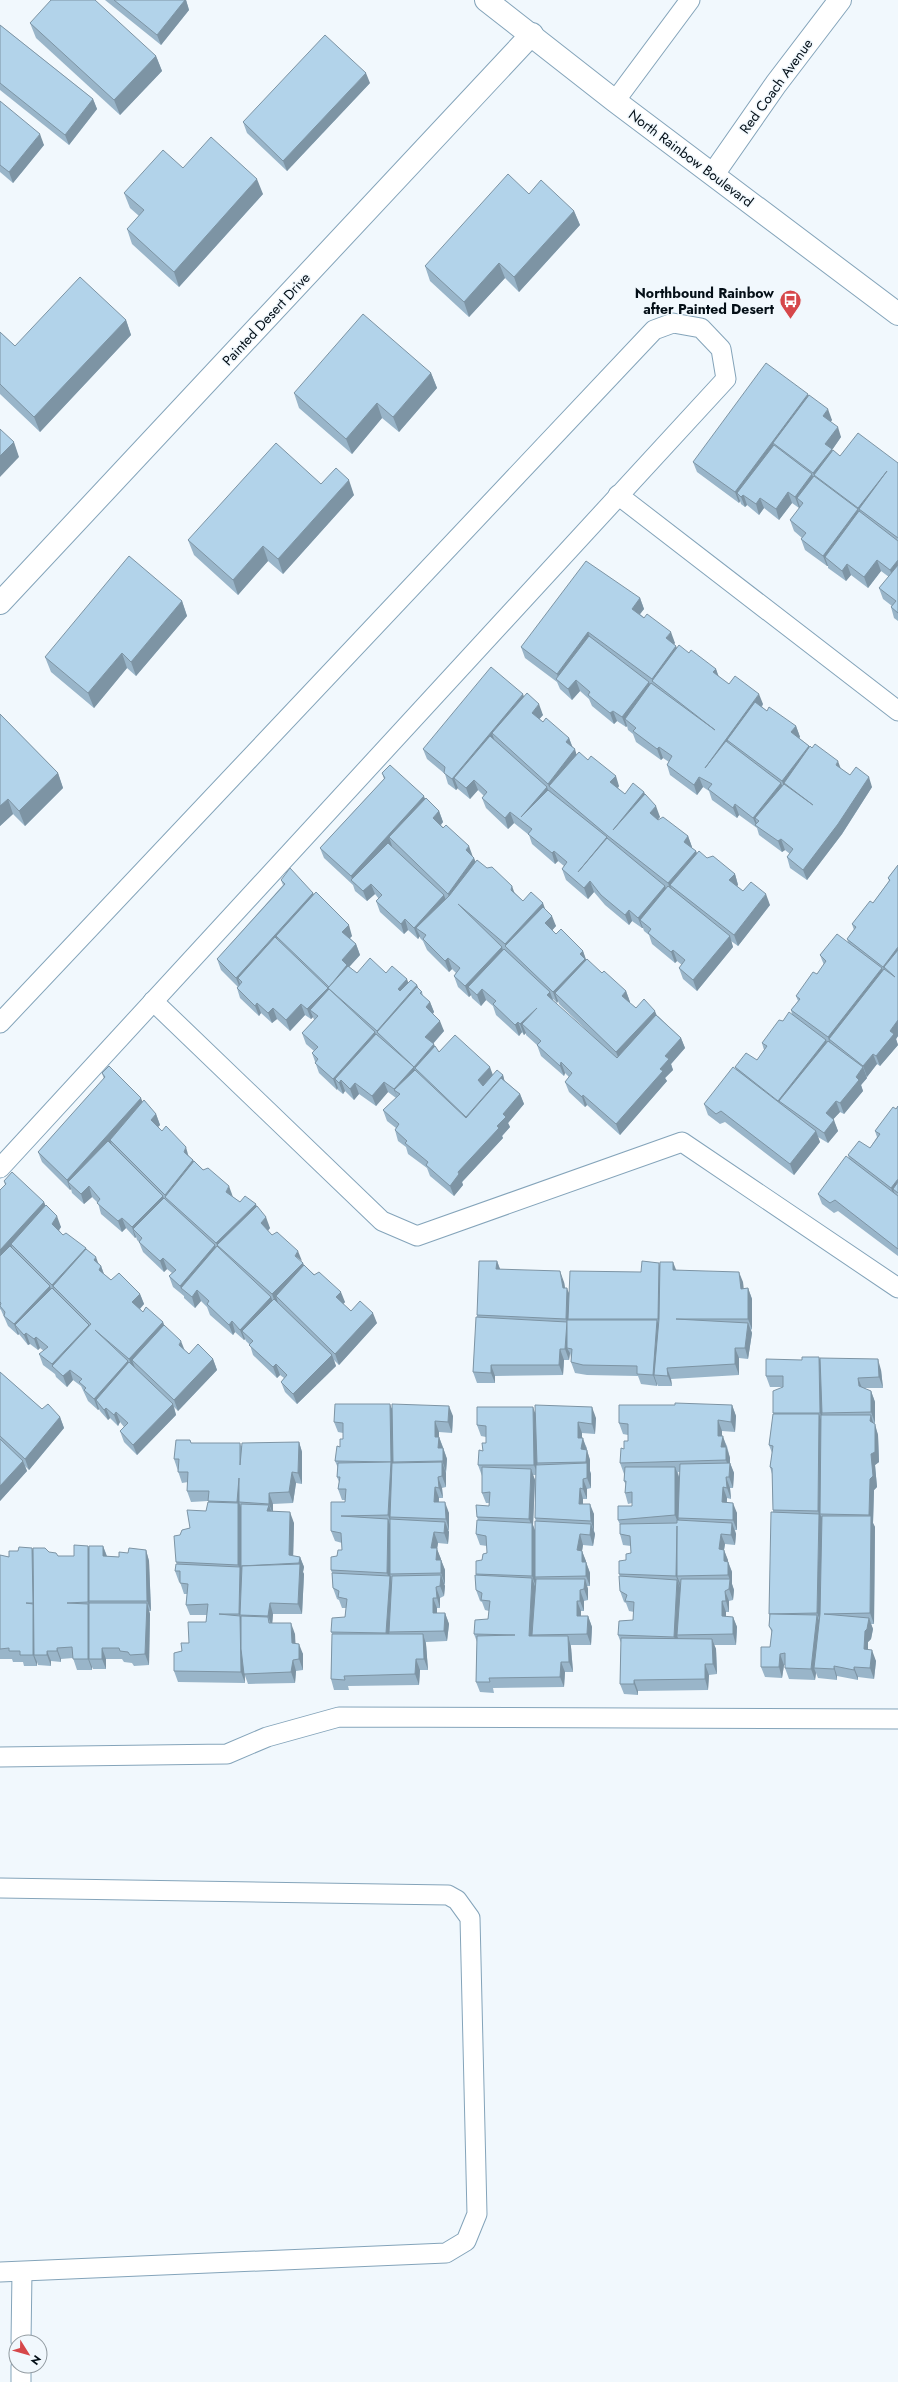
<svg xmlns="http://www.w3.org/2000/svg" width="898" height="2382" font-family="Jost,sans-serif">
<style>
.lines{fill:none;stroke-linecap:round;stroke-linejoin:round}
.service-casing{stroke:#84a4ba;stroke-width:21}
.minor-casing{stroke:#84a4ba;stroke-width:24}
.secondary-casing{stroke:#84a4ba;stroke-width:24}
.service{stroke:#fff;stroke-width:19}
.minor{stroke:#fff;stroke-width:22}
.secondary{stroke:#fff;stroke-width:22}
.wall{fill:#99b5c9;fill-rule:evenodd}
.shaded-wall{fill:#7d94a4}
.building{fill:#b2d3ea;stroke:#7d94a4}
.labels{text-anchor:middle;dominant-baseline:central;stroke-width:3;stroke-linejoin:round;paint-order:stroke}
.street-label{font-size:14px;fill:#040f17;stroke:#f1f8fd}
.poi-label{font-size:14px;font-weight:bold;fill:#040f17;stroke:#f1f8fd;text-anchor:end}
</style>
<rect width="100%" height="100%" fill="#f1f8fd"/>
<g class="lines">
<defs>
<g id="service">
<polyline points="615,101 690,0"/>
<polyline points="618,495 898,711"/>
<polyline points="153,1001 382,1221 417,1236 682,1142 898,1288"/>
<polyline points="0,1023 654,330 673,323 701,328 721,349 726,379 0,1168"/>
<polyline points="0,1757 227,1754 267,1737 339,1717 898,1719"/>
<polyline points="0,1888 448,1895 457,1900 470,1918 477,2214 466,2241 446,2253 0,2272"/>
<polyline points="21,2342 22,2272"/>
<polyline points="21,2382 21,2366"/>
</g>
<g id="minor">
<polyline points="714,173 776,84 840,0"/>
<polyline points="0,603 532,34"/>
</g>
<polyline id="secondary" points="486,0 615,101 898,314"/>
</defs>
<use href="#service" class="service-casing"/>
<use href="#minor" class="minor-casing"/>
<use href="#secondary" class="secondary-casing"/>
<use href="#service" class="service"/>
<use href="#minor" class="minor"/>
<use href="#secondary" class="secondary"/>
</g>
<g class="wall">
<polygon points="105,0 186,0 189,10 161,45"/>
<polygon points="30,23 156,56 162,71 120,115 36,38"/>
<polygon points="0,25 93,99 97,109 69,145 0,90"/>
<polygon points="370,83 287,171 247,133 243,122"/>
<polygon points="0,101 44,145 13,183 0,172"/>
<polygon points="183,168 263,194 179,287 132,244 127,229 139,216 130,208 124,193"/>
<polygon points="529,194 574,211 580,225 519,292 505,278 469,317 430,281 425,266"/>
<polygon points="126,320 131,335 40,432 0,394 0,332 15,346"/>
<polygon points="431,373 437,388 399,432 382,418 352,454 299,408 294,393"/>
<polygon points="809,396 832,420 830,422 841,437 832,450 832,451 840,456 898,463 898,621 894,618 891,607 892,606 883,599 879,588 889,577 881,571 868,588 851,575 846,581 828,568 828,566 827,566 805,550 801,539 802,538 794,531 790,520 800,507 799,508 792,503 779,520 764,508 759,515 747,505 745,507 741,504 740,501 739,503 697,472 693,462"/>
<polygon points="321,484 354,495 283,574 268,561 238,595 194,555 188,540"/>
<polygon points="640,598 644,609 640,614 675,643 674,644 677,648 689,653 716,669 718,676 729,684 763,704 762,707 767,711 796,726 800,737 799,738 809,746 810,747 850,775 872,787 842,834 807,880 790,868 787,857 790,854 785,850 782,852 759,835 757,828 739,815 737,818 712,800 709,791 703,787 697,795 670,775 667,765 669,762 663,758 661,760 636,742 633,734 628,730 627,726 626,727 617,721 614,724 592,706 589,699 580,691 572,700 560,689 557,682 525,658 521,647"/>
<polygon points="182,601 187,616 136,676 127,668 94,708 51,672 45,657"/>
<polygon points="524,696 543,715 539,719 569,738 573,748 576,754 619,786 618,788 625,794 644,792 645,794 660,817 657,820 688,836 692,847 692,848 696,851 697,853 707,858 735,874 738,885 737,886 743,891 770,905 738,946 731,941 733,947 697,991 683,979 679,968 682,965 677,961 675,963 652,944 649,935 644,931 643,928 642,928 632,921 629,925 605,905 594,892 588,899 566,880 562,869 564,866 558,861 555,864 532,844 529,835 514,823 508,829 486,808 482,798 484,796 478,790 470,799 458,789 458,788 456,790 448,784 445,774 427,759 423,749"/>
<polygon points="0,714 58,773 63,788 25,826 13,814 0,826"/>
<path d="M382 773 425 799 439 811 443 822 441 825 473 857 476 862 515 893 523 901 544 908 556 926 552 930 556 934 583 951 586 961 626 991 630 1002V1003L636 1008 658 1016 681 1038 685 1048 671 1064 673 1070 665 1078 667 1081 620 1135 587 1105 585 1107 569 1092 565 1082 569 1077 565 1073 564 1076 541 1056 537 1045 526 1035V1033L524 1035 522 1032 519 1036 496 1015 493 1006 486 1000 481 1006 472 998 471 995 469 997 458 987 454 976 456 973 452 969 449 972 427 950 423 941 420 938V936L418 939 408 930 404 934 380 912 376 901 379 899 375 894 367 901 355 891 353 885 324 858 320 848 384 779ZM553 999 557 1003 558 1001 559 1004 598 1041 553 1001Z"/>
<polygon points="898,865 898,1036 896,1039 898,1045 880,1066 877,1064 867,1077 866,1076 867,1078 861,1085 863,1091 844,1114 840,1112 833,1119 838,1131 828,1143 818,1137 820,1142 794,1175 725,1122 720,1124 708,1115 704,1104 736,1069 735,1067 757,1060 764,1050 762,1043 783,1021 792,1014 791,1010 798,1001 796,996 817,974 824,965 820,955 848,942 847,939 854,930 852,924 873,903 889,881 888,878"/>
<polygon points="281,880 313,893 352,936 350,938 356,944 360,955 349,967 357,973 386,973 408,983 417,985 418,988 422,992 423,996 430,1002 434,1012 433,1014 444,1031 433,1044 439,1052 493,1075 503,1075 504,1080 520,1094 524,1104 508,1123 510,1127 502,1136 503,1138 462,1182 463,1185 454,1196 430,1176 427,1168 408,1154 406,1147 398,1141 395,1130 396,1128 387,1121 383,1110 396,1098 388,1092 376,1106 359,1094 354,1100 345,1091 343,1094 338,1090 338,1088 337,1090 319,1073 312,1053 314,1051 306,1044 302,1033 314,1020 313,1017 311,1019 305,1015 290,1031 277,1019 272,1023 261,1013 259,1016 240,998 237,988 238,987 221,970 217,959 283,885"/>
<polygon points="102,1073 143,1102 156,1114 160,1125 158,1127 193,1160 194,1161 233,1197 240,1202 256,1207 270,1228 268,1231 272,1235 303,1263 304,1265 345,1302 343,1304 351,1311 377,1323 339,1365 334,1360 336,1366 297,1404 285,1392 281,1382 284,1378 280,1375 277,1378 253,1355 250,1345 246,1341 245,1339 244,1340 235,1332 233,1335 210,1315 207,1307 201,1301 195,1308 184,1298 184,1296 173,1287 169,1276 172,1273 167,1269 164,1272 143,1252 139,1242 137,1240 136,1237 135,1238 126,1228 122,1232 101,1214 98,1203 92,1197 84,1204 72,1193 71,1189 70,1190 42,1162 38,1152 104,1079"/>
<polygon points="898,1106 898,1256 838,1211 834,1213 822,1204 818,1194 849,1159 848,1155 870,1148 877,1137 875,1131 896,1109"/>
<polygon points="4,1181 44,1202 45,1205 61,1227 59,1230 63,1235 86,1249 101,1266 104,1274 111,1280 140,1294 144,1304 140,1309 143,1312 163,1322 164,1326 184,1350 189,1354 213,1359 217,1370 178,1411 174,1407 176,1415 137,1455 124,1442 120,1431 124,1427 120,1422 118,1426 110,1418 108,1420 100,1411 99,1409 98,1410 88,1401 81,1386 73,1380 67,1387 56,1377 55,1374 43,1365 39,1354 44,1351 40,1348 38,1350 30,1344 28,1345 19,1334 18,1335 8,1326 5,1319 4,1317 1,1310 0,1309 0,1190 5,1185"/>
<polygon points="497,1261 500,1269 564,1282 565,1288 569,1293 660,1267 743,1282 743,1288 748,1288 752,1299 752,1329 751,1330 752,1333 748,1359 739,1358 739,1375 671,1379 672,1386 658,1386 657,1384 657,1386 641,1384 638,1376 587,1375 575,1373 571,1362 571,1358 570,1353 569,1360 564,1360 563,1375 495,1376 495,1383 477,1383 473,1372 477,1317 477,1315"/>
<polygon points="820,1360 881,1370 883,1388 864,1388 871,1391 875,1402 875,1423 874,1423 878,1435 879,1462 875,1465 877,1487 874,1490 873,1523 875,1527 874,1624 871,1624 873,1629 871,1639 868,1642 868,1650 876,1661 874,1679 858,1677 858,1680 837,1676 837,1680 818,1678 816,1673 815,1680 789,1679 785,1668 785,1665 784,1665 782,1678 765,1677 761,1667 770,1647 772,1633 769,1626 773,1512 773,1510 772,1474 770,1467 772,1453 769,1445 774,1414 773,1413 783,1387 770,1387 766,1376"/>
<polygon points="0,1372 42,1409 60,1417 64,1428 29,1470 25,1466 27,1471 0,1501"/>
<path d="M732 1405 736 1416 735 1432 722 1431V1436L727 1446 730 1458V1463L734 1473 733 1488H730L731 1499 727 1498V1503L737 1513V1530H735L736 1534 735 1545 725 1544 724 1550 732 1572V1584L734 1590 733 1600 729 1601V1612H726V1617H733L737 1627 736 1645H714L716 1649 717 1674 709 1675 708 1690 638 1691V1695L624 1694 620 1684 621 1643 618 1635 633 1620 634 1612 629 1611 626 1603 624 1602 620 1591V1576L619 1574 626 1560 631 1553V1546L623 1545 620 1534V1525L618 1520 632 1506V1503L628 1504 625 1493 626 1485 624 1481V1474L620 1463 624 1449 628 1441V1435L623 1434 619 1423ZM678 1472H680L679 1491V1477Z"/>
<polygon points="392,1408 453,1416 452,1433 439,1432 439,1437 443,1447 447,1459 446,1472 446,1487 442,1488 443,1498 439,1498 439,1502 449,1513 449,1530 448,1530 449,1532 448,1544 438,1543 437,1549 445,1570 445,1584 444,1584 445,1586 444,1596 440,1598 440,1608 437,1608 437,1613 445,1613 449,1624 447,1641 426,1642 426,1644 428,1670 420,1670 419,1685 348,1686 349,1690 334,1690 331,1679 332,1634 331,1632 345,1617 346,1608 342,1608 339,1600 337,1599 333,1588 332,1573 331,1570 337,1556 342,1550 342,1543 335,1541 331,1531 345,1502 345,1500 342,1500 338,1489 339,1482 337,1477 338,1468 335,1461 340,1447 343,1439 343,1433 338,1432 334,1422"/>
<path d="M536 1413 596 1418 595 1434 582 1433V1438L587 1448V1450L590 1460V1471L591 1474V1488L587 1489V1499H583V1504L594 1514V1531L595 1534 593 1546 583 1545 582 1551 590 1573V1586H587L588 1589V1600L584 1601V1611H581V1616H588L592 1627 591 1645H571V1647L573 1672H565L564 1687 493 1688 494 1693 480 1692 476 1682 477 1642 474 1634 488 1619 489 1611 485 1610 482 1602 480 1601 476 1590V1574L482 1560 487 1553V1546L480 1545 476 1534 478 1520 477 1517 489 1506V1503H486L482 1493V1476L478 1465 486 1443V1437L481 1436 477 1425ZM533 1475H536L535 1518 536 1521 535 1531 533 1525 535 1480Z"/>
<polygon points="299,1442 302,1452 302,1484 296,1483 293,1503 273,1504 273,1511 294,1523 293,1556 300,1557 304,1567 303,1572 304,1574 302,1614 273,1614 272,1623 295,1634 295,1643 303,1654 303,1670 296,1671 295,1683 248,1684 244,1673 245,1683 178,1682 174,1671 182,1651 189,1643 206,1622 207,1615 190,1615 186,1605 187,1594 184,1594 180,1582 179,1582 175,1571 177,1564 176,1562 180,1535 190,1528 206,1511 209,1502 208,1501 191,1502 187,1491 188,1482 182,1483 174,1459 191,1443 240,1443 241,1446"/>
<polygon points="88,1546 89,1549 103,1546 107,1556 119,1557 128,1553 146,1550 149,1561 151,1611 149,1611 150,1614 149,1665 134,1666 132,1663 124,1662 122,1659 106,1659 106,1669 93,1669 92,1667 92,1670 77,1670 73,1658 61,1659 61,1662 51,1661 51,1666 38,1665 37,1662 37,1666 24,1666 23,1662 13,1662 12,1659 0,1659 0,1555 9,1557 33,1553 49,1552 58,1556 74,1556"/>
</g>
<g class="shaded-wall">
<polygon points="185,0 186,0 189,10 161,45 157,35"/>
<polygon points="156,56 162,71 120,115 114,100"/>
<polygon points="366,73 370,83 287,171 283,161"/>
<polygon points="93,99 97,109 69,145 65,135"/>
<polygon points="40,134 44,145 13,183 9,172"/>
<polygon points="257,179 263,194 179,287 174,272"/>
<polygon points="574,211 580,225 519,292 514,277"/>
<polygon points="499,263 505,278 469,317 464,302"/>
<polygon points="126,320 131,335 40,432 34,417"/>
<polygon points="431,373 437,388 399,432 393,417"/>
<polygon points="808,394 812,405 773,443 776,452 744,496 747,505 745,507 741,497 737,493 740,501 739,503 735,492"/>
<polygon points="377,403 382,418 352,454 346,439"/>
<polygon points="828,409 832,420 827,427 823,416"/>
<polygon points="838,427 841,437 832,450 835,459 814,475 817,484 813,473 825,444"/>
<polygon points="14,442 19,457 0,477 0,456"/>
<polygon points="887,471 859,509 863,518 862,519 858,508"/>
<polygon points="812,474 816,485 797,498 800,507 799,508 795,497"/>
<polygon points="349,480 354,495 283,574 278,559"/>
<polygon points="788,492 792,503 779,520 776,509"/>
<polygon points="760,498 764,508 759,515 756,504"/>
<polygon points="858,509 862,520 825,557 828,566 827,566 823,556"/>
<polygon points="263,546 268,561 238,595 233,580"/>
<polygon points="877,560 881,571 868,588 864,577"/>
<polygon points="898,560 898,576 894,581 890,570"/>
<polygon points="847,564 851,575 846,581 842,571"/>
<polygon points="640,598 644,609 636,619 632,609"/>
<polygon points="182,601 187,616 136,676 131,662"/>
<polygon points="588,632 592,643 559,682 557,674"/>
<polygon points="671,632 675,643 670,649 666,638"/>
<polygon points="676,646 680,657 653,682 652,679"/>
<polygon points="122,653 127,668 94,708 88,693"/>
<polygon points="716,669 720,680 713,672"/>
<polygon points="576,680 580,691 572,700 568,689"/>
<polygon points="649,682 653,693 625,719 627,726 626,727 622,717"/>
<polygon points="523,694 527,704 492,733 495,742 454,778 458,788 456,790 452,779"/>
<polygon points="759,694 763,704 734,745 727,740 730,750 705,768"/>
<polygon points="539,704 543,715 536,723 532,713"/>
<polygon points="613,711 617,721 614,724 610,713"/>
<polygon points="796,726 800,737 795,743 791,732"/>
<polygon points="569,738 573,749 566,742"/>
<polygon points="809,746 813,756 784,783 787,791 786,792 782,781"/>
<polygon points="659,747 663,758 661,760 657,749"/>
<polygon points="575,749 578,760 549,786 552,794 548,784"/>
<polygon points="838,761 842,772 836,765"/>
<polygon points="58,773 63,788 25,826 19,811"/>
<polygon points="616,776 619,786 614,793 610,782"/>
<polygon points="699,777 703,787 697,795 694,785"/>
<polygon points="869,777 872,787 842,834 807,880 803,870"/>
<polygon points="474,780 478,790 470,799 466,788"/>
<polygon points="781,783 785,793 759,821 755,818 758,827 756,825 753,818"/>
<polygon points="547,787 551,798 521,817"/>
<polygon points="644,792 648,802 613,830"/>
<polygon points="424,796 428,807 389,837 392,846 356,885 353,882 351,876"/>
<polygon points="8,799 13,814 0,826 0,806"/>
<polygon points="735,804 739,815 737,818 733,808"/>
<polygon points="656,806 660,817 654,824 650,813"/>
<polygon points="439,811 443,822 437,829 433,818"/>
<polygon points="510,812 514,823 508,829 505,818"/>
<polygon points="688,836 692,847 688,853 684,842"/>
<polygon points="607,837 610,847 578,872"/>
<polygon points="781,839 785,850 782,852 778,841"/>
<polygon points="469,846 473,857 466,850"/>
<polygon points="554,851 558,861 555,864 552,853"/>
<polygon points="696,851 699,861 670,885 673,892 672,894 668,883"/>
<polygon points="474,858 478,869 452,905 448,894"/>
<polygon points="735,874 738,885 733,891 729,880"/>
<polygon points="590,881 594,892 588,899 584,888"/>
<polygon points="371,884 375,894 367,901 363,891"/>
<polygon points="512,886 516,897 511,890"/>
<polygon points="665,886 669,897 640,920 643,928 642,928 638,918"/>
<polygon points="313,893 317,904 276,936 280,945 242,982 238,978 241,987 240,988 236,978"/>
<polygon points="766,894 770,905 738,946 734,935"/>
<polygon points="444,895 448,906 416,928 420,936 418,939 414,928"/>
<polygon points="543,903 547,914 506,947 505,944"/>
<polygon points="629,910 632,921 629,925 625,915"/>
<polygon points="552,916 556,926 549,934 545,923"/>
<polygon points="405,919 408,930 404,934 401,924"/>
<polygon points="349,925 352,936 346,942 342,932"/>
<polygon points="730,936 733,947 697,991 693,980"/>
<polygon points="356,944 360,955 329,989 329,987 342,960"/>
<polygon points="502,947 505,957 468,987 471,995 469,997 465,986"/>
<polygon points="898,947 898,963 884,967 888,977 887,977 883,967"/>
<polygon points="673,950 677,961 675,963 671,952"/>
<polygon points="583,951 587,962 555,993 558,1001 557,1003 553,992 580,954"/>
<polygon points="448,958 452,969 449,972 445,961"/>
<polygon points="882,968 886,979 829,1039 832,1047 831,1048 828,1037"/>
<polygon points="407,979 411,990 402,1000 398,989"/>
<polygon points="417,985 421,995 377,1033 377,1031"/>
<polygon points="328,988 332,999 310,1010 313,1017 311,1019 307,1009"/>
<polygon points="482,989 486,1000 481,1006 477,995"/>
<polygon points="626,991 630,1002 626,1006 622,996"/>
<polygon points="550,992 554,1003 547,995"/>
<polygon points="430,1002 434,1012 429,1018 426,1007"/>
<polygon points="257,1003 261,1013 259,1016 255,1006"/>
<polygon points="301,1004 305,1015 290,1031 286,1020"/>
<polygon points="273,1008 277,1019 272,1023 268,1013"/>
<polygon points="537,1008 522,1024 526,1033 524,1035 520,1024"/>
<polygon points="655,1011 659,1021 620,1062 616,1052"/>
<polygon points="898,1020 898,1036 896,1039 898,1045 880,1066 876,1056 890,1031"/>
<polygon points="440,1021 444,1031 429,1048 425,1037"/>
<polygon points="518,1022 522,1032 519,1036 515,1025"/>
<polygon points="375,1032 379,1042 341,1080 345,1091 343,1094 339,1083 335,1079 338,1088 337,1090 333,1079"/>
<polygon points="681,1038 685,1048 671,1064 673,1070 665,1078 667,1081 620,1135 616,1124 660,1069 665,1056"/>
<polygon points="826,1040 830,1050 779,1101 783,1110 782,1111 778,1101"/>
<polygon points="434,1044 438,1055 415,1068 414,1067"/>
<polygon points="873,1054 877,1064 867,1077 863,1066"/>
<polygon points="561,1062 565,1073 564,1076 560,1066"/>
<polygon points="414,1067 418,1078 400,1094 394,1090 398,1099 394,1089"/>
<polygon points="490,1067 494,1078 482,1091 478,1080"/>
<polygon points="863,1067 867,1078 861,1085 863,1091 844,1114 840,1103 856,1077"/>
<polygon points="503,1075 506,1086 470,1127 466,1117"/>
<polygon points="384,1082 388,1092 376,1106 372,1096"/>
<polygon points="355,1083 359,1094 354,1100 350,1089"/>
<polygon points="520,1094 524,1104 508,1123 510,1127 502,1136 503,1138 462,1182 463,1185 454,1196 450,1186 458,1172 497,1126 503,1114"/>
<polygon points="583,1095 587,1105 585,1107 582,1097"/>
<polygon points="141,1098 145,1108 110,1140 112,1145 68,1182 71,1189 70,1190 67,1180"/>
<polygon points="836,1101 840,1112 829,1124 826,1113"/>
<polygon points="156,1114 160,1125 155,1130 151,1120"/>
<polygon points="834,1120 838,1131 828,1143 824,1133"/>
<polygon points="816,1131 820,1142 794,1175 790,1164"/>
<polygon points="186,1147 189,1158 184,1152"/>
<polygon points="193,1160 197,1170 166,1197 165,1195"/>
<polygon points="898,1179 898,1193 893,1189 896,1198 895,1198 891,1188"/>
<polygon points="89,1186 92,1197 84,1204 81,1194"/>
<polygon points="229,1186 233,1197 226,1192"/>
<polygon points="163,1196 167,1207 133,1229 136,1237 135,1238 132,1227"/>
<polygon points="44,1202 48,1212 11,1244 13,1250 0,1264 0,1250"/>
<polygon points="256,1204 260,1215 217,1245 216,1243"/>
<polygon points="57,1216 61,1227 56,1235 52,1224"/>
<polygon points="266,1217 270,1228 265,1234 261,1223"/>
<polygon points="122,1218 126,1228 122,1232 118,1221"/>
<polygon points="215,1245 218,1255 181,1288 184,1296 180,1286"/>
<polygon points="86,1248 90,1259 53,1286 56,1295 56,1296 52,1285"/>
<polygon points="298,1251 302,1261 295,1256"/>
<polygon points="96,1257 100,1268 101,1266 105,1277 103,1280 94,1260"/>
<polygon points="163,1258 167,1269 164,1272 160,1261"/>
<polygon points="497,1261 501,1272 496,1269"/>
<polygon points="673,1262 677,1272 673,1270"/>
<polygon points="303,1263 307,1274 276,1296 278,1303 276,1305 272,1294"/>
<polygon points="659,1263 662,1273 662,1329 658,1319"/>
<polygon points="560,1271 564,1282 567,1299 563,1288"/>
<polygon points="739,1272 743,1282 745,1299 741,1289"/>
<polygon points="50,1286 53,1297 15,1325 19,1334 18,1335 14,1324"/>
<polygon points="567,1288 571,1299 568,1319 570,1324 570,1330 566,1319"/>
<polygon points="748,1288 752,1299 752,1329 748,1319"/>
<polygon points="197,1290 201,1301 195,1308 192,1297"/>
<polygon points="341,1292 345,1302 340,1308 336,1297"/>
<polygon points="140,1294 144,1304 136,1313 132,1302"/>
<polygon points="271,1297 275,1307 242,1331 245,1339 244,1340 240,1330"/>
<polygon points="373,1313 377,1323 339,1365 335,1354"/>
<polygon points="657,1320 661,1331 654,1375 657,1384 657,1386 653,1375"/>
<polygon points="232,1321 235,1332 233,1335 229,1325"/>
<polygon points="163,1322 167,1333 132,1360 135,1368 133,1370 129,1359"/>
<polygon points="567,1322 570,1332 567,1348 570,1353 569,1360 565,1349"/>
<polygon points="748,1323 752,1333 748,1359 745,1348"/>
<polygon points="89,1325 93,1335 53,1367 52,1364"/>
<polygon points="26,1333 30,1344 28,1345 24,1335"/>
<polygon points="36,1337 40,1348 38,1350 34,1339"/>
<polygon points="181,1341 185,1351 179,1345"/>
<polygon points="735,1348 739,1358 739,1375 735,1364"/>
<polygon points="560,1349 564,1360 563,1375 559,1365"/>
<polygon points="332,1355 336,1366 297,1404 293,1394"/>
<polygon points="819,1357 823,1368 822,1413 823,1418 823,1424 820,1413"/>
<polygon points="213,1359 217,1370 178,1411 174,1400"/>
<polygon points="878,1359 881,1370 883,1388 879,1377"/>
<polygon points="128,1361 132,1371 96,1400 99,1409 98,1410 94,1399"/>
<polygon points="276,1364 280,1375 277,1378 273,1367"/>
<polygon points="491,1365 495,1376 495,1383 491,1373"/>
<polygon points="667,1368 671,1379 672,1386 668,1376"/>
<polygon points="70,1370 73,1380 67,1387 63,1376"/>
<polygon points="858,1378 862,1388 859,1386"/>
<polygon points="871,1391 875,1402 875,1423 871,1412"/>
<polygon points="173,1404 176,1415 137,1455 133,1445"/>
<polygon points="390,1404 394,1414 393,1462 395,1466 395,1472 391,1462"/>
<polygon points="732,1405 736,1416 735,1432 731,1422"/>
<polygon points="449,1406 453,1416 452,1433 448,1422"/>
<polygon points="533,1407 537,1418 537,1463 538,1466 538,1475 534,1465"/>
<polygon points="592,1407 596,1418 595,1434 592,1424"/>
<polygon points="106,1408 110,1418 108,1420 104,1410"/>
<polygon points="116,1412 120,1422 118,1426 114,1415"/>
<polygon points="819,1414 823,1425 820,1514 822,1518 822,1522 823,1525 821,1623 817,1613 819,1515 818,1511"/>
<polygon points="871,1415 874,1426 870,1421"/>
<polygon points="60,1417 64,1428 29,1470 25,1459"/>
<polygon points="718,1420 722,1431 722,1439 723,1436 730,1458 730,1471 721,1447 718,1436"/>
<polygon points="435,1421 439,1432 439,1440 439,1437 447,1459 446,1472 438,1448 435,1437"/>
<polygon points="578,1422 582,1433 582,1442 583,1438 590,1460 590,1471 591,1474 591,1488 587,1478 587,1465 581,1449 578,1438"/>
<polygon points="875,1424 878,1435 879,1462 875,1465 877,1487 874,1490 873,1523 875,1527 874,1624 870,1613 871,1518 869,1515 870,1479 871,1454"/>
<polygon points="299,1442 302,1452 302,1484 298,1473"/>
<polygon points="23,1461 27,1471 0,1501 0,1486"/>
<polygon points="391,1462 394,1473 390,1517 392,1524 392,1526 388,1515"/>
<polygon points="442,1462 446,1473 446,1487 442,1476"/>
<polygon points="730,1463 734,1473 733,1488 729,1477"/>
<polygon points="675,1467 679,1477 679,1518 678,1518 679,1520 679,1526 675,1515"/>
<polygon points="531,1469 535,1480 533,1525 536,1533 535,1577 536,1579 536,1587 532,1576 532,1527 529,1519"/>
<polygon points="292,1472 296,1483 293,1503 289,1492"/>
<polygon points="438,1477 442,1488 443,1498 439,1488"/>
<polygon points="726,1477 730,1488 731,1499 727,1488"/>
<polygon points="239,1478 239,1502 242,1510 241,1566 242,1568 240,1615 243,1622 244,1627 245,1683 241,1672 240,1617 239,1614 240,1570 238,1565 238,1504 237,1502"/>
<polygon points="583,1479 587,1489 587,1499 583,1489"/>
<polygon points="435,1487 439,1498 438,1513 434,1502"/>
<polygon points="723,1487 727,1498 726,1513 722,1502"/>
<polygon points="580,1488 583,1499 583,1514 579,1504"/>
<polygon points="269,1493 273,1504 273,1514 269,1504"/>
<polygon points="445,1502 449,1513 449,1530 446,1519"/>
<polygon points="733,1503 737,1513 737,1530 733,1520"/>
<polygon points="590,1504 594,1514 594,1531 591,1521"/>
<polygon points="269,1505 273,1516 267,1511"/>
<polygon points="290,1512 294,1523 293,1563 289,1555"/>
<polygon points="388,1519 392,1530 390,1574 391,1577 391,1580 393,1587 389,1632 390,1637 390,1643 386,1633 389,1579 387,1573"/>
<polygon points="445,1522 449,1532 448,1544 444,1533"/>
<polygon points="732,1523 736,1534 735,1545 731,1535"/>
<polygon points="591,1524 595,1534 593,1546 590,1535"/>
<polygon points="677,1526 677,1576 680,1583 680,1587 676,1576"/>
<polygon points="434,1532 438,1543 437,1549 441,1559 440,1570 431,1548"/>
<polygon points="580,1534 583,1545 582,1551 586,1561 586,1572 577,1550"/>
<polygon points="721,1534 725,1544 724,1550 728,1560 727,1572 719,1549"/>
<polygon points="88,1546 91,1557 89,1601 92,1608 92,1613 88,1602"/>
<polygon points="103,1546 107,1557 103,1556"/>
<polygon points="32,1548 36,1559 33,1603"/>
<polygon points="146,1550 149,1561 151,1611 147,1601"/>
<polygon points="300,1557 304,1567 303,1572 304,1574 302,1614 298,1604 300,1566 299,1563"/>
<polygon points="441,1560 445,1570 445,1584 441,1573"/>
<polygon points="586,1562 590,1573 590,1586 586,1576"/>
<polygon points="728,1562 732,1572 732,1584 734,1590 733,1600 729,1589 730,1580 728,1575"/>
<polygon points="441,1575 445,1586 444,1596 440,1586"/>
<polygon points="532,1578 536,1589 532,1635 534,1639 529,1636"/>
<polygon points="585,1579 588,1589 588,1600 584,1589"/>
<polygon points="677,1580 681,1590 677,1635 678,1638 678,1647 674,1637"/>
<polygon points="436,1587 440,1598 440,1608 437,1598"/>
<polygon points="580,1590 584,1601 584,1611 580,1601"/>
<polygon points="725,1591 729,1601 729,1612 726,1601"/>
<polygon points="433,1598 437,1608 437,1624 433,1613"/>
<polygon points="577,1601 581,1611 581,1627 577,1616"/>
<polygon points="722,1601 726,1612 726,1627 722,1616"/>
<polygon points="147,1603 150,1614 149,1665 145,1654"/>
<polygon points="270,1603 273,1614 272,1627 268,1616"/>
<polygon points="33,1604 37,1614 34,1655 37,1662 37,1666 33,1655"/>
<polygon points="88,1604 92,1614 89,1659 92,1667 92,1670 88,1659"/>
<polygon points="445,1613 449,1624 447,1641 444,1631"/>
<polygon points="817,1615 821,1626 814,1668 816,1673 815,1680 811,1669"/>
<polygon points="588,1616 592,1627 591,1645 587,1634"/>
<polygon points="733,1617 737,1627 736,1645 733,1634"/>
<polygon points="869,1618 873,1629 871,1639 868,1642 868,1659 864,1649 865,1631"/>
<polygon points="291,1623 295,1634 296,1653 292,1643"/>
<polygon points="423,1634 426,1644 428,1670 424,1659"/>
<polygon points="568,1636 571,1647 573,1672 569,1662"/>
<polygon points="712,1639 716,1649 717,1674 713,1664"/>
<polygon points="299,1644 303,1654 303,1670 299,1659"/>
<polygon points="57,1648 61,1659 61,1662 57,1651"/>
<polygon points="102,1648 106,1659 106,1669 102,1659"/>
<polygon points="872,1650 876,1661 874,1679 870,1668"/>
<polygon points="47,1651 51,1661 51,1666 47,1655"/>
<polygon points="780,1654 784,1665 782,1678 779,1667"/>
<polygon points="416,1659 420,1670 419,1685 415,1674"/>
<polygon points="293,1660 296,1671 295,1683 291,1672"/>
<polygon points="561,1662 565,1672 564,1687 560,1677"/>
<polygon points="705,1664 709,1675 708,1690 705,1679"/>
<polygon points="834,1666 837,1676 837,1680 834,1669"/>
<polygon points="854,1667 858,1677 858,1680 854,1670"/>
<polygon points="634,1680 638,1691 638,1695 634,1684"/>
</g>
<g class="building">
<polygon points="51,0 95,0 156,56 114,100 30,23"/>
<polygon points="114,0 185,0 157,35"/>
<polygon points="0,25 93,99 65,135 0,83"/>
<polygon points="325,35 366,73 283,161 243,122"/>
<polygon points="0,101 40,134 9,172 0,165"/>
<polygon points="211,137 257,179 174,272 127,229 144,210 124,193 163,150 183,168"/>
<polygon points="508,174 529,194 541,180 574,211 514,277 499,263 464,302 425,266"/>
<polygon points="80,277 126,320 34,417 0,384 0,332 15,346"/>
<polygon points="363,314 431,373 393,417 377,403 346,439 294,393"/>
<polygon points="766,363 808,394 735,492 693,462"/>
<polygon points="809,395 828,409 823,416 838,427 825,444 832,449 813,473 773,443"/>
<polygon points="0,429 14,442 0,456"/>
<polygon points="858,433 898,463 898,538 859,509 887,471 858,508 814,475 833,450 840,456"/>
<polygon points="276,443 321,484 336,468 349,480 278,559 263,546 233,580 188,540"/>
<polygon points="774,445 812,474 795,497 788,492 776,509 760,498 756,504 743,495 741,497 737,493"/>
<polygon points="814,476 858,509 823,556 801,539 806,533 790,520 803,503 797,498"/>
<polygon points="859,511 898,541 898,560 890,570 877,560 864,577 847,564 842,571 825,557"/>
<polygon points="129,556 182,601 131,662 122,653 88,693 45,657"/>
<polygon points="586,561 640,598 632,609 644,618 647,614 671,632 666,638 676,646 652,679 588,632 557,674 521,647"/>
<polygon points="898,565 898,613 891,607 896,601 879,588"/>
<polygon points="589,636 649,682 622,717 613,711 610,713 588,695 590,692 576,680 568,689 556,679"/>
<polygon points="679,645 689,653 691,650 716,669 713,672 729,684 735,676 759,694 705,768 726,741 781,783 753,818 735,804 733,808 708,789 712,784 699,777 694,785 667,765 672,756 659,747 657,749 633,731 636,728 625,719 651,683 715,730 652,681"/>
<polygon points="491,667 523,694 452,779 444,773 445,767 423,749"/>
<polygon points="527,693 539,704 532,713 543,722 546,718 569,738 566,742 575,749 548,784 492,733"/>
<polygon points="755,702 767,711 769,707 796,726 791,732 809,746 782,781 727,740"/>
<polygon points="0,714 58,773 19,811 8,799 0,806"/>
<polygon points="490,736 547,787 521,817 548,790 607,837 578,872 607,838 665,886 638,918 629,910 625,915 601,895 590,881 584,888 562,869 567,862 554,851 552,853 528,834 532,829 510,812 505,818 482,798 487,792 474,780 466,788 454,778"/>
<polygon points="815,744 838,761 836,765 850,775 856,767 869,777 838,824 803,870 787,857 793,849 781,839 778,841 755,825 759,821 755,818 784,784 813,805 784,783 810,746 812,748"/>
<polygon points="579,752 588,760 591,756 616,776 610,782 625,794 633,783 644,792 613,830 645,794 656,806 650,813 658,820 663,817 688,836 684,842 696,851 668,883 608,836 549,786"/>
<polygon points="390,765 424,796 351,876 320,848 385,778 382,773"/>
<polygon points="426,798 439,811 433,818 443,828 446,825 469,846 466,850 474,858 448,894 389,837"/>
<polygon points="388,843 444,895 414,928 405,919 401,924 376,901 382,895 371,884 363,891 351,880"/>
<polygon points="699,851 707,858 713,856 735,874 729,880 743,891 751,882 766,894 734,935 670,885"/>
<polygon points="477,860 487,868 492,867 512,886 511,890 523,901 531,892 543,903 505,944 458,904 502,947 465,986 454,976 460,968 448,958 445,961 423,939 426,935 416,928 449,896"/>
<polygon points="898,865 898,947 883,967 847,939 856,927 852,924 870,901 873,903 890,880 888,878"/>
<polygon points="290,868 313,893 236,978 217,959 285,884 281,880"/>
<polygon points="668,886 730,936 693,980 679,968 685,960 673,950 671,952 648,933 651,929 640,920"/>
<polygon points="316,892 349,925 342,932 356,944 342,960 347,965 329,987 276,936"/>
<polygon points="543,907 552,916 545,923 556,934 561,929 583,951 580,954 585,959 553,992 505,946"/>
<polygon points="837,934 882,968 828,1037 791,1010 800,999 796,996 813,972 817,974 826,961 820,955"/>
<polygon points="275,937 328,988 307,1009 301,1004 286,1020 273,1008 268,1013 257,1003 255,1006 237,988 242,982 238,978"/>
<polygon points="504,949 550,992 547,995 617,1058 656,1015 681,1038 665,1056 669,1059 660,1069 663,1071 616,1124 583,1095 582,1097 565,1082 572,1073 561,1062 560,1066 537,1045 541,1041 522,1024 537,1008 520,1024 518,1022 515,1025 493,1004 496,1001 482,989 477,995 468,987"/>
<polygon points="898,950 898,1020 890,1031 894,1034 876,1056 873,1054 863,1066 829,1039 884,969 895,977 884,967"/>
<polygon points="370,958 386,973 392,966 407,979 398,989 400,991 411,980 417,985 377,1031 328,988 348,966 357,973"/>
<polygon points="587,959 602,973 604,971 626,991 622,996 636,1008 644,999 655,1011 616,1052 555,993"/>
<polygon points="417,987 422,992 420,993 430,1002 426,1007 440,1021 425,1037 434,1044 414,1067 377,1032"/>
<polygon points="329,989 375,1032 333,1079 315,1063 318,1059 312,1053 318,1047 302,1033 318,1016 310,1010"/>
<polygon points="789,1012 826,1040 778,1101 735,1067 746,1053 757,1060 767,1046 762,1043 779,1020 783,1021"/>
<polygon points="376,1034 414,1067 394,1089 384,1082 372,1096 355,1083 350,1089 341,1080 339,1083 335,1079"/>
<polygon points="455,1035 490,1067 478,1080 483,1086 497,1070 503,1075 466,1117 415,1068 435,1046 439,1052"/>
<polygon points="828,1041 863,1067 856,1077 859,1080 840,1103 836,1101 826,1113 834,1120 824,1133 779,1101"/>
<polygon points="109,1066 141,1098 67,1180 38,1152 105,1077 102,1073"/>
<polygon points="733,1067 816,1131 790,1164 721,1111 716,1114 704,1104"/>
<polygon points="415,1070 466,1118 501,1078 520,1094 503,1114 506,1117 497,1126 499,1128 458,1172 459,1174 450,1186 426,1165 428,1162 405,1143 407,1141 395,1130 399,1124 383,1110 400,1094 394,1090"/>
<polygon points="144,1100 156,1114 151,1120 162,1131 166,1126 186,1147 184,1152 193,1160 165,1195 110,1140"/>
<polygon points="898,1106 898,1179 891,1188 848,1155 859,1141 870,1148 880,1134 875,1131 893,1107 896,1109"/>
<polygon points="108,1141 163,1196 132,1227 122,1218 118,1221 97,1203 100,1199 89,1186 81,1194 68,1182"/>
<polygon points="846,1156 898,1196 898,1249 835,1200 830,1203 818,1194"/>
<polygon points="194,1161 203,1170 208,1168 229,1186 226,1192 240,1202 245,1196 256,1204 216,1243 165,1197"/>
<polygon points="12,1172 44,1202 0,1250 0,1190 6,1184 4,1181"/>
<polygon points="898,1182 898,1193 893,1189"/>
<polygon points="164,1198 215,1245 180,1286 169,1276 176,1270 163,1258 160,1261 139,1242 142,1238 133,1229"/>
<polygon points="46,1205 57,1216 52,1224 63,1235 66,1233 86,1248 52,1285 11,1244"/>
<polygon points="257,1206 266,1217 261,1223 272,1235 277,1232 298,1251 295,1256 303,1263 272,1294 217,1245"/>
<polygon points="10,1246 50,1286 14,1324 4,1316 5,1312 0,1306 1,1303 0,1302 0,1256"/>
<polygon points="217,1246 271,1297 240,1330 232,1321 229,1325 207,1304 209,1301 197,1290 192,1297 181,1288"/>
<polygon points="86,1249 96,1257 94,1260 101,1266 99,1270 111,1280 119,1273 140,1294 132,1302 143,1312 146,1307 163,1322 129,1359 95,1330 128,1361 94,1399 84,1390 86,1388 79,1382 82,1379 70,1370 63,1376 52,1366 91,1324 53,1286"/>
<polygon points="479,1261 497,1261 496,1269 560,1271 563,1288 567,1288 566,1319 477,1315"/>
<polygon points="642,1261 659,1263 658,1319 568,1319 570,1271 641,1272"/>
<polygon points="660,1262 673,1262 673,1270 739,1272 741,1289 748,1288 748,1319 676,1319 748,1323 745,1348 735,1348 735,1364 667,1368 668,1376 654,1375 659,1319"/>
<polygon points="304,1265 314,1275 319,1272 341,1292 336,1297 351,1311 360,1301 373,1313 335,1354 276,1296"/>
<polygon points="52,1288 89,1325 52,1364 39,1354 48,1347 36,1337 34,1339 26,1333 24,1335 15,1325"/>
<polygon points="274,1299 332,1355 293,1394 281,1382 287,1375 276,1364 273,1367 249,1345 253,1341 242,1331"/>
<polygon points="476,1317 567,1322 565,1349 560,1349 559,1365 491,1365 491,1373 473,1372"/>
<polygon points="567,1320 657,1320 653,1375 637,1374 637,1366 583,1365 571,1362 572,1349 567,1348"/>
<polygon points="164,1325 181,1341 179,1345 189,1354 198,1344 213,1359 174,1400 132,1360"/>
<polygon points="802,1357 819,1357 820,1413 773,1413 773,1391 783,1387 783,1376 766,1376 766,1359 802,1360"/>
<polygon points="820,1358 878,1359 879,1377 858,1378 859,1386 871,1391 871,1412 822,1413"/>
<polygon points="129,1362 173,1404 133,1445 120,1431 128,1423 116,1412 114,1415 106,1408 104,1410 96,1400"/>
<polygon points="0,1372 42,1409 48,1404 60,1417 25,1459 0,1436"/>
<polygon points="675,1403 732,1405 731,1422 718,1420 718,1436 723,1436 721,1447 726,1447 726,1460 620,1463 621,1448 624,1449 624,1441 628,1441 628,1424 619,1423 619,1405 675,1405"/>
<polygon points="335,1404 390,1404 391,1462 335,1461 337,1446 340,1447 340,1439 343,1439 343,1423 334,1422"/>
<polygon points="392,1404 449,1406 448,1422 435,1421 435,1437 439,1437 438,1448 443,1448 443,1461 393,1462"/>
<polygon points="535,1405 592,1407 592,1424 578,1422 578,1438 583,1438 581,1449 587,1450 586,1462 537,1463"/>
<polygon points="477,1407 533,1407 534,1465 478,1465 479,1450 483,1451 482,1443 486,1443 486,1426 477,1425"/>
<polygon points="773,1414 819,1414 818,1511 773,1510 772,1468 770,1467 773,1446 769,1445"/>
<polygon points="821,1415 871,1415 870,1421 875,1424 875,1452 871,1454 873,1476 870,1479 869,1515 820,1514"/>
<polygon points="0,1439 23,1461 0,1486"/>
<polygon points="176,1440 190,1440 191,1443 240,1443 240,1465 242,1443 299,1442 298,1473 292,1472 289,1492 269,1493 269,1504 239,1502 239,1478 237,1502 208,1501 209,1491 187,1491 188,1472 178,1472 179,1459 174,1459"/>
<polygon points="391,1462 388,1515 341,1516 388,1519 387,1573 331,1570 331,1557 337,1556 338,1550 342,1550 341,1533 331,1531 331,1502 345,1502 346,1489 338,1489 340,1477 337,1477 338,1463"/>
<polygon points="442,1462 442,1476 438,1477 439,1488 435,1487 434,1502 445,1502 446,1519 390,1517 392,1463"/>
<polygon points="587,1463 587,1478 583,1479 583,1489 580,1488 579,1504 590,1504 591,1521 535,1518 536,1465"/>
<polygon points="730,1463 729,1477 726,1477 727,1488 723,1487 722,1502 733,1503 733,1520 678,1518 680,1464"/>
<polygon points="482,1467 531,1469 529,1519 477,1517 476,1505 489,1506 490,1492 482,1493"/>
<polygon points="625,1467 675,1467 675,1515 618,1520 618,1506 632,1506 632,1492 625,1493 626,1481 624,1481"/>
<polygon points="208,1502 238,1503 238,1565 176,1562 174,1536 180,1535 182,1530 190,1528 187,1510 206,1511"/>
<polygon points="241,1504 269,1505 267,1511 290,1512 289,1555 300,1557 299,1563 241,1566"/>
<polygon points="771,1512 819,1514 817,1613 769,1614"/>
<polygon points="822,1516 871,1516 870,1613 824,1614 869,1618 867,1629 865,1631 864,1649 872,1650 870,1668 854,1667 854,1670 834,1666 834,1669 814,1668 820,1614"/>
<polygon points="390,1519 445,1522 444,1533 434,1532 431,1548 437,1548 436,1560 441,1560 441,1573 390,1574"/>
<polygon points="477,1520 532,1523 532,1576 476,1574 476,1561 482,1560 483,1554 487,1553 486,1536 476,1534"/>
<polygon points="677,1520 732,1523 731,1535 721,1534 719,1549 724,1550 724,1561 728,1562 728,1575 677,1576 677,1526 676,1576 619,1574 619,1561 626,1560 626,1554 631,1553 630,1536 620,1534 620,1524 677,1523"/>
<polygon points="535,1521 591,1524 590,1535 580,1534 577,1550 582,1551 582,1562 586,1562 586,1576 535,1577"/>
<polygon points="74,1545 88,1546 88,1602 67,1603 88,1604 88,1659 73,1659 72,1647 57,1648 57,1651 47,1651 47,1655 34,1655 33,1548 45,1548 49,1552 56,1553 58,1556 74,1556"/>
<polygon points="89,1546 103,1546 103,1556 119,1557 119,1552 128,1553 129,1548 146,1550 147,1601 89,1601"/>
<polygon points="19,1547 32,1548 33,1603 26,1603 33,1604 33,1655 20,1655 20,1651 9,1651 9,1648 0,1649 0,1555 9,1557 9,1551 18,1551"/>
<polygon points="176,1564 240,1567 239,1614 219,1614 240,1616 241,1672 174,1671 174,1653 182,1651 181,1643 189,1643 188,1622 206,1622 208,1604 186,1605 188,1584 180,1583 180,1571 175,1571"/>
<polygon points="300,1564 298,1604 270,1603 268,1616 240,1615 242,1566"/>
<polygon points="332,1573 390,1576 386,1633 331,1632 332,1618 345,1617 347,1599 338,1597 339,1591 333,1588"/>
<polygon points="441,1575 440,1586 436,1587 437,1598 433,1598 433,1613 445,1613 444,1631 389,1632 392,1576"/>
<polygon points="475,1575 532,1578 529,1636 568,1636 569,1662 561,1662 560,1677 489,1678 490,1682 476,1682 477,1636 515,1635 474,1634 475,1620 488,1619 490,1601 481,1600 482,1593 476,1590"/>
<polygon points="619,1576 677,1580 674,1637 618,1635 619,1621 633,1620 634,1602 625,1601 627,1595 620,1591"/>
<polygon points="536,1579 585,1579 584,1589 580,1590 580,1601 577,1601 577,1616 588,1616 587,1634 532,1635"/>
<polygon points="681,1579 730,1579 729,1589 725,1591 726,1601 722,1601 722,1616 733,1617 733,1634 677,1635"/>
<polygon points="89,1603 147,1603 145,1654 130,1655 128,1652 120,1651 119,1648 102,1648 102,1659 89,1659"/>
<polygon points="770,1614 817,1615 811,1669 785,1668 785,1653 780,1654 779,1667 761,1667 761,1647 770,1647 772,1630 769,1626"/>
<polygon points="241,1616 268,1617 269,1623 291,1623 292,1643 299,1644 299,1659 293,1660 291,1672 244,1674 241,1649"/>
<polygon points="332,1634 423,1634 424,1659 416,1659 415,1674 344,1676 345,1680 331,1679"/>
<polygon points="621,1638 712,1639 713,1664 705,1664 705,1679 634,1680 634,1684 620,1684"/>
</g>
<defs>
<symbol id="bus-pin" viewBox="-11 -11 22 30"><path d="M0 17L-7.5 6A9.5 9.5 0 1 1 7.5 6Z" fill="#d6474a" stroke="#f1f8fd"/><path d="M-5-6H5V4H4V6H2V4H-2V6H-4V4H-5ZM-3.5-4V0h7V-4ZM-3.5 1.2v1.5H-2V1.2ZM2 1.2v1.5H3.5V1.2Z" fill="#fff"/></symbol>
</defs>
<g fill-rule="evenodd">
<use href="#bus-pin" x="778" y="288" width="25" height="34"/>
</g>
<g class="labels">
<g class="street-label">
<text transform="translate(776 86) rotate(-54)">Red Coach Avenue</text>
<text transform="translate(691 158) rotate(37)">North Rainbow Boulevard</text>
<text transform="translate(266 319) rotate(-47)">Painted Desert Drive</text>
</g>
<g class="poi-label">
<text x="774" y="293">Northbound Rainbow<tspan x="774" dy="16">after Painted Desert</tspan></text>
</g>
</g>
<g transform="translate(28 2354) rotate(127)"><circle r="19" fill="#f1f8fd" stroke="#929ba1"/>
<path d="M0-3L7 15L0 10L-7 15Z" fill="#d6474a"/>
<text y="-6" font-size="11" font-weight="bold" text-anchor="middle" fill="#040f17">N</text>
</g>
</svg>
